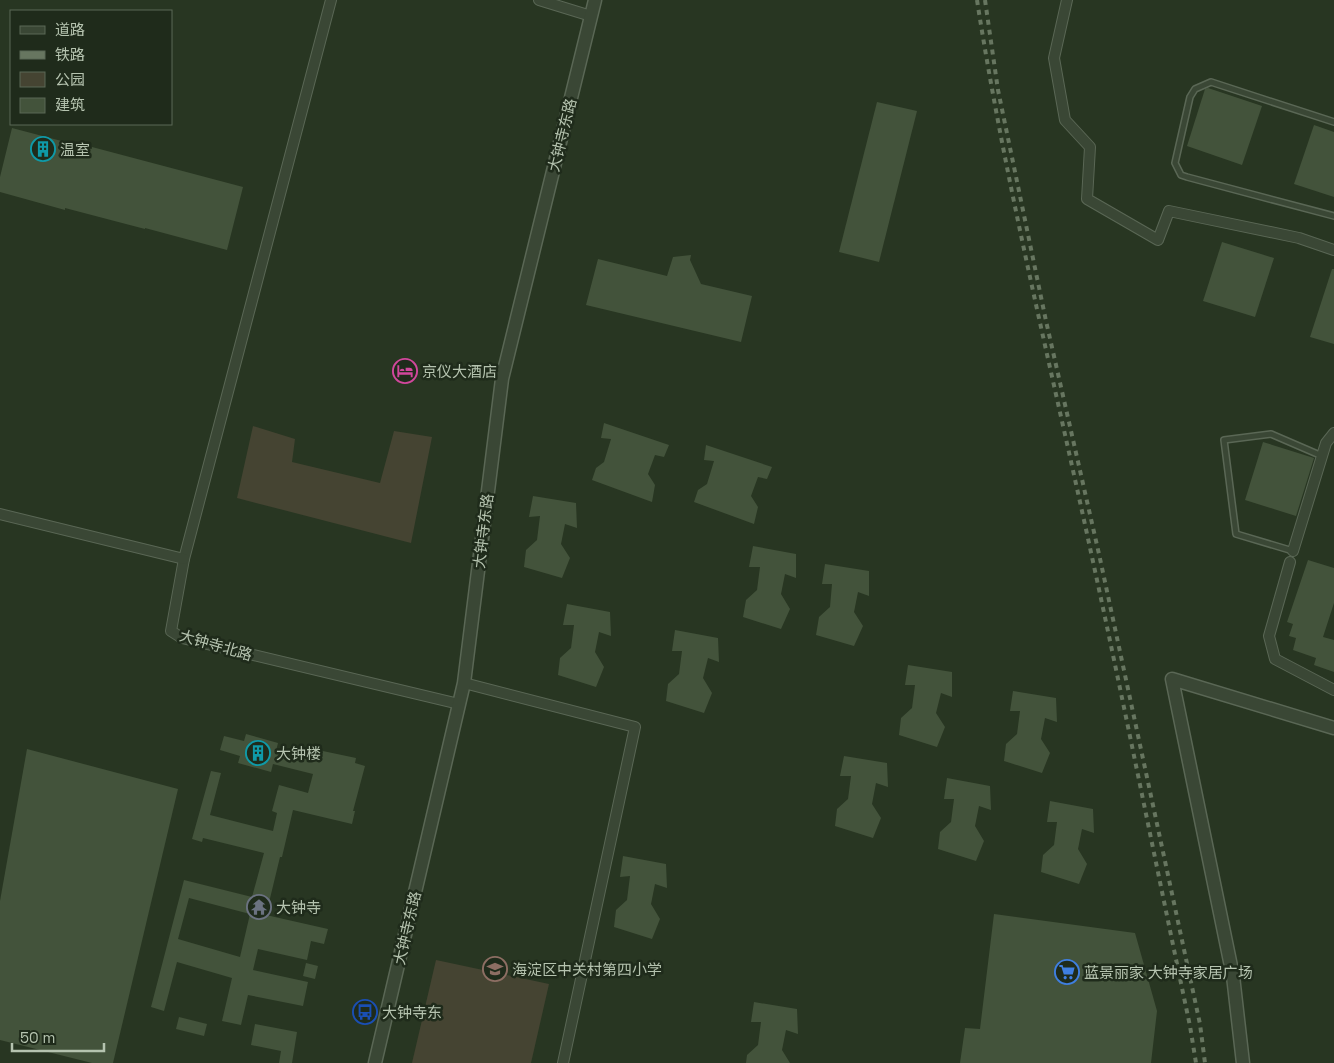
<svg xmlns="http://www.w3.org/2000/svg" width="1334" height="1063" font-family="'Space Grotesk','Noto Sans SC',sans-serif">
<style>
.green{fill:#454432}
.building{fill:#43533b;fill-rule:evenodd}
.lines{fill:none;stroke-linecap:round;stroke-linejoin:round}
.service-casing{stroke:#5a6755;stroke-width:8}
.minor-casing{stroke:#5a6755;stroke-width:12}
.tertiary-casing{stroke:#5a6755;stroke-width:15}
.service{stroke:#3a4735;stroke-width:5}
.minor{stroke:#3a4735;stroke-width:10}
.tertiary{stroke:#3a4735;stroke-width:12}
.rail{stroke:#677660;stroke-width:4;stroke-dasharray:5 5;stroke-linecap:butt}
.labels{text-anchor:middle;dominant-baseline:central;stroke-width:5;stroke-linejoin:round;paint-order:stroke}
.street-label{font-size:15px;fill:#b5c3af;stroke:#1f2b1b}
.poi-label{font-size:15px;fill:#b5c3af;stroke:#1f2b1b;text-anchor:start}
</style>
<rect width="100%" height="100%" fill="#283622"/>
<g class="green">
<polygon points="253,426 295,439 292,462 380,483 394,431 432,437 411,543 237,498"/>
<polygon points="436,960 549,984 531,1063 412,1063"/>
</g>
<g class="building">
<polygon points="1208,88 1262,106 1242,165 1187,146 1205,89"/>
<polygon points="877,102 917,111 879,262 839,252"/>
<polygon points="1314,125 1334,132 1334,197 1294,184"/>
<polygon points="12,128 92,149 92,147 243,187 227,250 145,228 145,229 65,208 65,210 0,192 0,177"/>
<polygon points="1222,242 1274,258 1255,317 1203,301"/>
<polygon points="691,255 690,260 701,284 752,296 741,342 586,305 598,259 667,276 673,257"/>
<polygon points="1332,269 1334,269 1334,344 1310,337"/>
<polygon points="604,423 669,445 664,457 655,455 648,474 655,485 652,502 592,480 596,468 604,462 611,439 601,438"/>
<polygon points="1263,442 1314,458 1296,516 1245,500"/>
<polygon points="706,445 772,467 767,479 758,477 751,496 758,507 754,524 694,502 698,490 707,484 714,461 704,460"/>
<polygon points="533,496 576,503 577,528 565,524 561,544 570,558 562,578 524,567 526,550 537,540 540,516 529,517"/>
<polygon points="753,546 796,554 796,578 785,574 781,594 790,609 781,629 743,617 746,600 757,590 760,567 749,567"/>
<polygon points="1308,560 1334,568 1334,603 1323,637 1334,640 1334,672 1314,665 1316,658 1293,650 1296,638 1289,636 1293,624 1287,622"/>
<polygon points="825,564 869,571 869,596 858,592 854,612 863,626 854,646 816,635 819,617 830,607 832,584 822,584"/>
<polygon points="567,604 610,612 611,636 599,632 595,652 604,667 596,687 558,675 560,658 571,648 574,625 563,625"/>
<polygon points="675,630 718,638 719,662 708,658 703,678 712,693 704,713 666,701 668,684 679,674 682,651 672,651"/>
<polygon points="908,665 952,672 952,697 941,693 936,713 945,727 937,747 899,735 901,718 912,708 915,685 905,685"/>
<polygon points="1013,691 1056,698 1057,722 1045,718 1041,739 1050,753 1042,773 1004,761 1006,744 1017,734 1020,711 1010,711"/>
<path d="M246 734 278 743 276 751 316 761 318 750 356 758 355 763 365 766 353 811H355L352 824 293 810 282 857H280L266 915 328 929 324 944 311 941 307 960 258 949 253 970 308 982 303 1006 248 995 241 1025 222 1021 232 978 177 962 164 1011 151 1007 184 880 252 897 264 853 203 838 202 842 192 839 211 771 221 773 210 815 273 831 277 813 272 811 279 785 308 793 313 774 273 764 271 772 238 763 240 756 220 750 224 736 244 741ZM189 898 250 914 240 957 178 939Z"/>
<polygon points="27,749 178,789 113,1063 92,1063 0,1040 0,901"/>
<polygon points="844,756 887,763 888,787 876,783 872,804 881,818 873,838 835,826 837,809 848,799 851,776 840,776"/>
<polygon points="947,778 990,786 991,810 979,806 975,826 984,841 976,861 938,849 940,832 951,822 954,799 944,799"/>
<polygon points="1050,801 1093,809 1094,833 1082,829 1078,849 1087,864 1079,884 1041,872 1043,855 1054,845 1057,822 1047,822"/>
<polygon points="623,856 666,864 667,888 655,884 651,904 660,919 652,939 614,927 616,910 627,900 630,876 620,877"/>
<polygon points="994,914 1135,933 1157,1011 1151,1063 960,1063 965,1028 980,1029"/>
<polygon points="306,963 318,966 315,979 303,976"/>
<polygon points="754,1002 797,1009 798,1034 786,1030 782,1050 790,1063 746,1063 747,1055 758,1045 761,1022 751,1022"/>
<polygon points="179,1017 207,1024 204,1036 176,1029"/>
<polygon points="255,1024 297,1032 292,1063 279,1063 281,1051 251,1045"/>
</g>
<g class="lines">
<defs>
<g id="service">
<polyline points="1334,122 1211,82 1195,89 1190,97 1175,163 1181,175 1187,177 1334,216"/>
<polyline points="1293,551 1236,534 1224,440 1271,434 1322,456"/>
</g>
<g id="minor">
<polyline points="331,0 184,559 171,631 182,638 459,704"/>
<polyline points="539,0 591,16"/>
<polyline points="1067,0 1054,58 1065,120 1090,147 1087,199 1158,240 1169,211 1299,238 1334,250"/>
<polyline points="0,514 184,559"/>
<polyline points="1293,551 1326,443 1334,433"/>
<polyline points="1290,562 1269,636 1275,659 1334,690"/>
<polyline points="464,683 635,727 563,1063"/>
</g>
<g id="tertiary">
<polyline points="375,1063 464,683 502,379 595,0"/>
<polyline points="1243,1063 1233,976 1172,679 1334,728"/>
</g>
</defs>
<use href="#service" class="service-casing"/>
<use href="#minor" class="minor-casing"/>
<use href="#tertiary" class="tertiary-casing"/>
<use href="#service" class="service"/>
<use href="#minor" class="minor"/>
<use href="#tertiary" class="tertiary"/>
<g class="rail">
<path d="M977 0C1006 187 1052 371 1092 557 1126 713 1157 870 1190 1026L1196 1063"/>
<polyline points="985,0 998,90 1046,321 1099,554 1200,1024 1205,1063"/>
</g>
</g>
<defs>
<symbol id="building-ring" viewBox="-11 -11 22 22"><circle r="9.5" fill="#1f2b1b" stroke="#0f9aa8" stroke-width="1.5"/><path d="M-4-6H4V6H1V3H-1V6H-4ZM-2.5-4.3h1.7v1.8h-1.7ZM.8-4.3h1.7v1.8H.8ZM-2.5-1h1.7V.8h-1.7ZM.8-1h1.7V.8H.8Z" fill="#0f9aa8"/></symbol>
<symbol id="hotel-ring" viewBox="-11 -11 22 22"><circle r="9.5" fill="#1f2b1b" stroke="#d1479c" stroke-width="1.5"/><path d="M-6-4.5h1.5V1H6V5H4.5V3h-9V5H-6ZM-4 0a1.8 1.8 0 1 1 3.6 0ZM.5 0V-2.5h3Q6-2.5 6 0Z" fill="#d1479c"/></symbol>
<symbol id="temple-ring" viewBox="-11 -11 22 22"><circle r="9.5" fill="#1f2b1b" stroke="#6b7280" stroke-width="1.5"/><path d="M0-6L5-2H3V0L6.5 2.5H4V6H1.5V3h-3V6H-4V2.5H-6.5L-3 0V-2H-5Z" fill="#6b7280"/></symbol>
<symbol id="school-ring" viewBox="-11 -11 22 22"><circle r="9.5" fill="#1f2b1b" stroke="#8d6e63" stroke-width="1.5"/><path d="M0-5L7-2L0 1L-7-2ZM-4 1L0 2.5L4 1V4Q0 6-4 4Z" fill="#8d6e63"/></symbol>
<symbol id="supermarket-ring" viewBox="-11 -11 22 22"><circle r="9.5" fill="#1f2b1b" stroke="#3f7fe0" stroke-width="1.5"/><path d="M-6-5.5h2.5l.6 2H6L4.5 2H-2.5L-4.4-4H-6ZM-1.5 3.2a1.3 1.3 0 1 0 .1 0ZM3 3.2a1.3 1.3 0 1 0 .1 0Z" fill="#3f7fe0"/></symbol>
<symbol id="bus-ring" viewBox="-11 -11 22 22"><circle r="9.5" fill="#1f2b1b" stroke="#1a4fb4" stroke-width="1.5"/><path d="M-5-6H5V4H4V6H2V4H-2V6H-4V4H-5ZM-3.5-4V0h7V-4ZM-3.5 1.2v1.5H-2V1.2ZM2 1.2v1.5H3.5V1.2Z" fill="#1a4fb4"/></symbol>
</defs>
<g fill-rule="evenodd">
<use href="#building-ring" x="29" y="135" width="28" height="28"/>
<use href="#hotel-ring" x="391" y="357" width="28" height="28"/>
<use href="#building-ring" x="244" y="739" width="28" height="28"/>
<use href="#temple-ring" x="245" y="893" width="28" height="28"/>
<use href="#school-ring" x="481" y="955" width="28" height="28"/>
<use href="#supermarket-ring" x="1053" y="958" width="28" height="28"/>
<use href="#bus-ring" x="351" y="998" width="28" height="28"/>
</g>
<g class="labels">
<g class="street-label">
<text transform="translate(562 135) rotate(-76)">大钟寺东路</text>
<text transform="translate(483 531) rotate(-83)">大钟寺东路</text>
<text transform="translate(216 645) rotate(16)">大钟寺北路</text>
<text transform="translate(407 928) rotate(-77)">大钟寺东路</text>
</g>
<g class="poi-label">
<text x="60" y="149">温室</text>
<text x="422" y="371">京仪大酒店</text>
<text x="276" y="753">大钟楼</text>
<text x="276" y="907">大钟寺</text>
<text x="512" y="969">海淀区中关村第四小学</text>
<text x="1084" y="972">蓝景丽家 大钟寺家居广场</text>
<text x="382" y="1012">大钟寺东</text>
</g>
</g>
<rect x="10" y="10" width="162" height="115" fill="#1f2b1b" stroke="#5b6856"/>
<rect x="20" y="26" width="25" height="8" fill="#3a4735" stroke="#5b6856"/>
<text x="55" y="35" font-size="15" fill="#b5c3af">道路</text>
<rect x="20" y="51" width="25" height="8" fill="#677660" stroke="#5b6856"/>
<text x="55" y="60" font-size="15" fill="#b5c3af">铁路</text>
<rect x="20" y="72" width="25" height="15" fill="#454432" stroke="#5b6856"/>
<text x="55" y="85" font-size="15" fill="#b5c3af">公园</text>
<rect x="20" y="98" width="25" height="15" fill="#43533b" stroke="#5b6856"/>
<text x="55" y="110" font-size="15" fill="#b5c3af">建筑</text>
<path d="M12 1043v8h92v-8" fill="none" stroke="#b5c3af" stroke-width="2.5"/>
<text x="20" y="1043" font-size="15" fill="#b5c3af" stroke="#1f2b1b" stroke-width="4" paint-order="stroke">50 m</text>
</svg>
